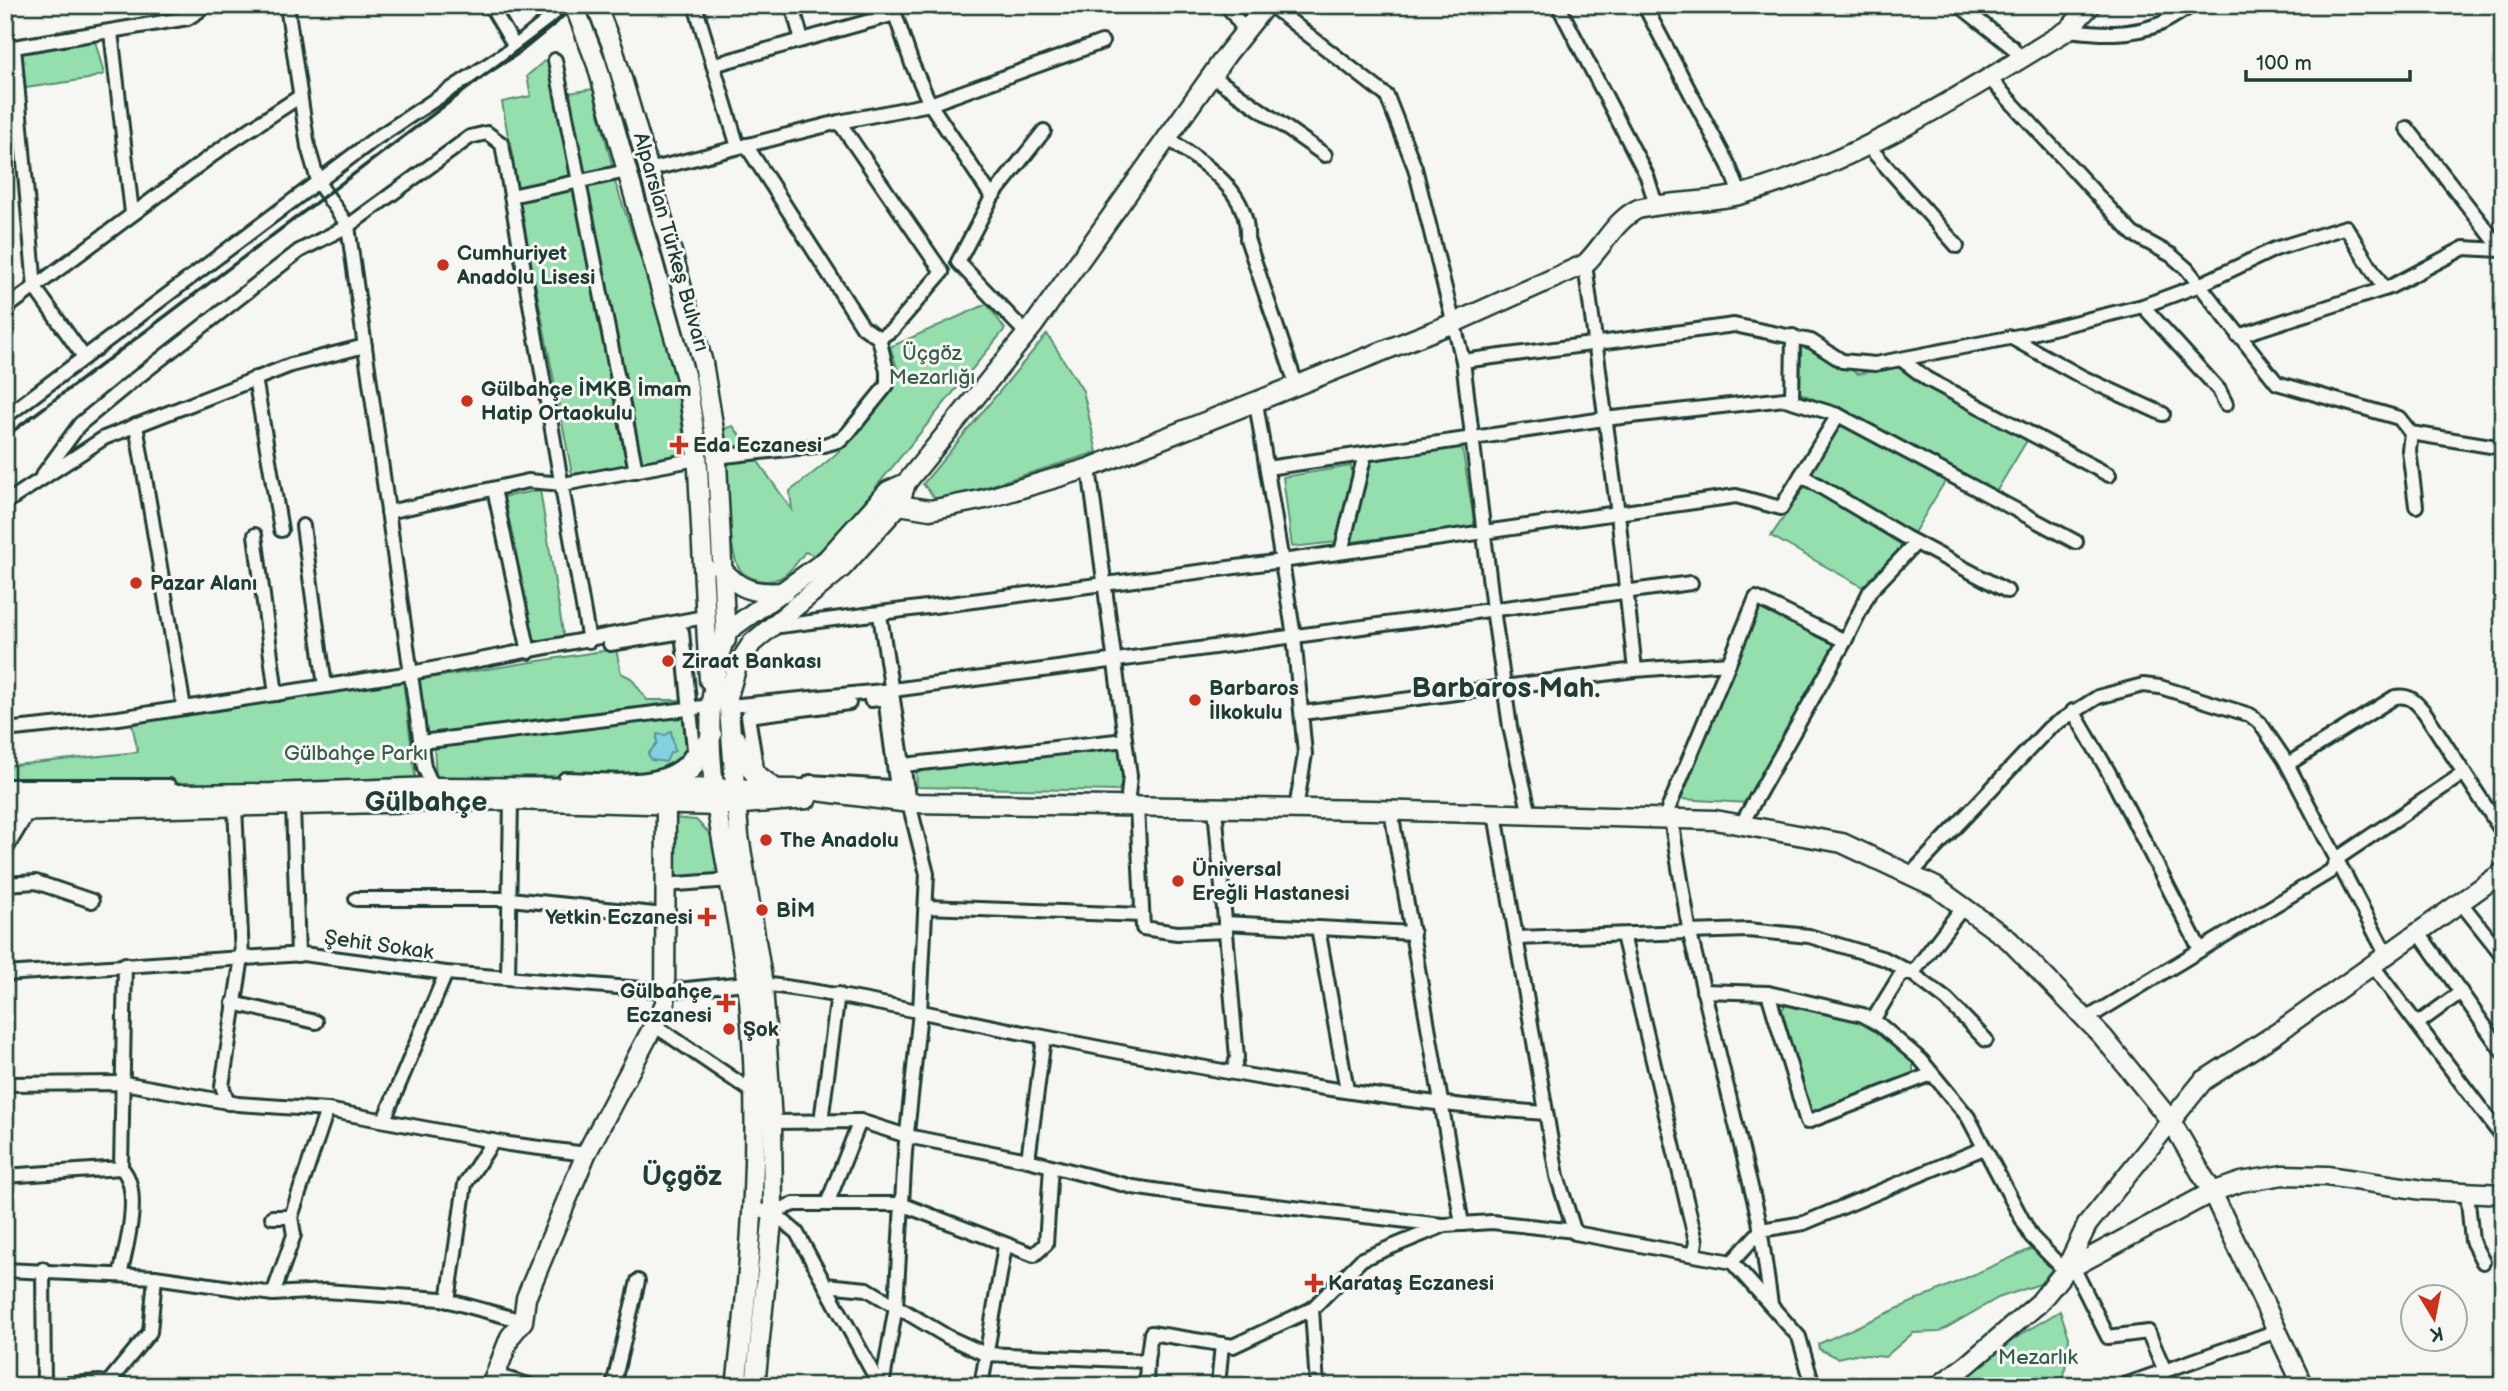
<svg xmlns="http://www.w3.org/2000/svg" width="2508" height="1391" font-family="'Balsamiq Sans',sans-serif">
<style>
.green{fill:#95dfae;stroke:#5a8e71;stroke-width:2}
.water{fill:#82d0e0;stroke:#5a959b;stroke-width:2}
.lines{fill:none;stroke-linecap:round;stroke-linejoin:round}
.street-casing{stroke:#1f3d34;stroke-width:18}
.secondary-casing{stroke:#1f3d34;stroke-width:23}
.street{stroke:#f6f6f2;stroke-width:12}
.secondary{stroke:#f6f6f2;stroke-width:18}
.rail{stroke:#1f3d34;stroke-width:3.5}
.poi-dot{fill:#c8321e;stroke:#f6f6f2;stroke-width:2.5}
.labels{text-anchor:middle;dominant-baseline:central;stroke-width:6;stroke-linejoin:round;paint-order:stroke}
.street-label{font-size:21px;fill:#1f3d34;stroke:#f6f6f2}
.poi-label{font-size:21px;font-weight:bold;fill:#1f3d34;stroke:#f6f6f2;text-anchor:start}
.park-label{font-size:21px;fill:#375d4c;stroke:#f6f6f2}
.district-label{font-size:28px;font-weight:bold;fill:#1f3d34;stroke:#f6f6f2}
</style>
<rect width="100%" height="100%" fill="#f6f6f2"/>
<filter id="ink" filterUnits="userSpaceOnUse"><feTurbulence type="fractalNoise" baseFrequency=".0143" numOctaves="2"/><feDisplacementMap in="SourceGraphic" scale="14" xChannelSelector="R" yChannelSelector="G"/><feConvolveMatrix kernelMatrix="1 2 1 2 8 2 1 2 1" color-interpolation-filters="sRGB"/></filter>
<g filter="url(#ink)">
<g class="green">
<polygon points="91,40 96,44 104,74 88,79 18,89 14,54"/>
<polygon points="549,57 577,180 518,193 502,102 531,96 527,76"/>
<polygon points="593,89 613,169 585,175 569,93"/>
<polygon points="614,179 673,354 686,457 641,463 587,187"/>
<polygon points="575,186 627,467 572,474 519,200"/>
<path d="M987 304 1005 329 827 547 813 555 805 552C792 569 782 585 758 580 751 578 745 576 740 570 726 550 726 458 724 429L733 426 792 510 790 491C834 458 878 422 898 370L890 347Z"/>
<polygon points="1047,334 1083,391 1097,452 938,502 923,484"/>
<polygon points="1807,343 1858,374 1901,365 2029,437 1996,492 1844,413 1800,393 1801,345"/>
<polygon points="1841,423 1947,478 1914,533 1809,474"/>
<polygon points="1462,446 1475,528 1350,542 1367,462"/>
<polygon points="1351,466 1352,474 1337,542 1292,547 1283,477"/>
<polygon points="1806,485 1910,545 1863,587 1771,536"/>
<polygon points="540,490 564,639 533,644 503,497"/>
<polygon points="1760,606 1834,641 1835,652 1748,803 1680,799"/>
<polygon points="616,649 621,673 631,678 647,700 682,700 679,706 426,736 417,680"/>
<polygon points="403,681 416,783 5,789 5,766 138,752 132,724"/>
<polygon points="686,714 692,746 681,764 648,774 436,778 434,745"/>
<polygon points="1121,746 1124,781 1118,791 917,787 916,769"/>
<polygon points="672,818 696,820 713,837 719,877 671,881"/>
<path d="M1788 1003C1839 1017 1879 1018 1913 1063V1077L1810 1114 1782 1009Z"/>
<polygon points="2033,1248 2052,1269 2040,1284 1998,1298 1939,1332 1913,1333 1885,1357 1855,1354 1837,1358 1819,1349 1818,1344"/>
<polygon points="2060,1311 2069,1337 2063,1386 1949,1386 2023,1333"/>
</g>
<polygon class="water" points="671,731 675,751 670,753 666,762 651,760 648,754 657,743 657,734 666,735"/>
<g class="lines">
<defs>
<g id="street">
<polyline points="287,5 308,147 319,184 348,226 424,767 433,787"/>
<polyline points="490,5 515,47 553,16"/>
<polyline points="695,5 738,147"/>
<polyline points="792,5 802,40"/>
<polyline points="892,5 912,64 930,104 992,197 958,262 1027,334"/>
<polyline points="1227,5 1245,31"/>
<polyline points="1270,5 1387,96 1415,168 1463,361 1493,609 1510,727 1530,815"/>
<polyline points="1558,5 1647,176 1656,205"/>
<polyline points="1644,5 1729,166 1740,194"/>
<polyline points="1959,5 2012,47 2021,59"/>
<path d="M2068 30C2101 34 2129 36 2160 24 2172 19 2182 10 2194 5"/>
<polyline points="111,32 132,213"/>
<polyline points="555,60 636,471"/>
<polyline points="713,65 895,14"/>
<polyline points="1212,76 1325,155"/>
<polyline points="1989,78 2133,234 2171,255 2187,269 2277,383 2399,418 2411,433 2503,448"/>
<polyline points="2407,128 2503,251"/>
<path d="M1169 139C1204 165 1250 190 1247 239L1297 387"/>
<polyline points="746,145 863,327 879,338 892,330 942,272 839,122"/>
<polyline points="1868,146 1957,246"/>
<polyline points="649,170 839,122 930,104 1102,42"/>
<polyline points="511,196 627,171"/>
<polyline points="992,197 1044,131"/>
<polyline points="2143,306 2219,390 2226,404"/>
<polyline points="5,309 226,145 299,97"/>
<polyline points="2238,336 2390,287 2464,248 2501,250"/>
<polyline points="2010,337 2084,378 2163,414"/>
<polyline points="84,357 35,288 14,47 188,18 199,11 200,5"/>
<polyline points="1902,360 1927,379 2109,475"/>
<polyline points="1463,361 1734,325 1811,341 1842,361 1875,364 2024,335 2143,306 2197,286 2275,249 2346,227 2384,289"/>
<polyline points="255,378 281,530"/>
<polyline points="1792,401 1793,336"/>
<polyline points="1256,403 1294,636 1305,754 1296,809"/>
<polyline points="5,417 372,141 515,47"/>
<polyline points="136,425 184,708"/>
<polyline points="2411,433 2409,450 2416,506"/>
<polyline points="716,457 824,445 841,440 848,433 887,385 887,371 879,338"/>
<polyline points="1089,468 1130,776 1127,806"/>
<polyline points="1267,468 1604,419 1785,399 1838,415 2076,542"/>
<polyline points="1801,475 1905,537 2007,591"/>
<polyline points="42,476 80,424 125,387 299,251 348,226 470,137 487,133 502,144 589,641"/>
<polyline points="494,489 529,652"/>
<polyline points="5,503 104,438 291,365 365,346"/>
<polyline points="388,512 528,481 564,484 697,459"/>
<polyline points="303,526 325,686"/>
<polyline points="255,535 276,694"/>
<polyline points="1341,552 1365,454"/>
<polyline points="880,615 909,803 927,874 920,1012 905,1152 896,1306 882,1386"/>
<polyline points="772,627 1282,561 1736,496 1781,508 1838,415"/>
<polyline points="1845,641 1870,591 1916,543"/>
<polyline points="1635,670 1729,663"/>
<polyline points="871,700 885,698 897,788"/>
<polyline points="730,706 893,690 1691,583"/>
<polyline points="2073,711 2108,771 2200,949"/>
<polyline points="1302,713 1635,670 1618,514 1585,264"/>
<polyline points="5,730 119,718 411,673 704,617"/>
<polyline points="421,742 711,706"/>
<path d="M2288 764 2395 697C2410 694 2416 702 2425 713L2503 833"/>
<polyline points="904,765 1125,740"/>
<polyline points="756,766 748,716 849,703"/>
<path d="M565 779C604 779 676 792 694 749L682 632 610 644"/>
<polyline points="810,782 907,788"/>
<polyline points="5,786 169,786"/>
<polyline points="293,806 298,955"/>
<polyline points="1137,806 1143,928 1177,933 1226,931"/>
<polyline points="1215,808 1237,1057 1233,1072"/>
<polyline points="1391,811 1462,1224"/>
<polyline points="1495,814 1557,1176 1575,1233 1732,1262 1799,1337 1813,1386"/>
<polyline points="1664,819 1756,598 1845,641 1741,825"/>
<polyline points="1671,819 1690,934 1759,1220 1771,1304"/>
<polyline points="5,851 28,812"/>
<polyline points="1910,875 2049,728 2098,697 2143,685 2160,687 2250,715 2260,723 2285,760 2387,956"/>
<polyline points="5,884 36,882 92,901"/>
<polyline points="664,885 731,880"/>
<polyline points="356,899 510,899 664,915"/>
<polyline points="2461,903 2503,956"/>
<polyline points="926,907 1142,915"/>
<polyline points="1225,923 1413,933"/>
<polyline points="1318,928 1347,1090"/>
<polyline points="2419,933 2503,1052"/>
<polyline points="1623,935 1696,1241 1694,1254"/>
<polyline points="1516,938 1748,930 1809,936 1885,959 1910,972 1947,1000 1986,1040"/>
<polyline points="2373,966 2503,1138"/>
<polyline points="5,974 303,954 446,973 667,991 746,983"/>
<polyline points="508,977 511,800"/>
<path d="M763 984C858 996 950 1019 1044 1037 1210 1070 1378 1102 1546 1113"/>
<polyline points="1703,991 1768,993 1863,1015 1880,1025 1921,1060 1968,1117 2031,1236 2065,1271"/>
<polyline points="1768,993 1807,1122 1932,1074"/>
<polyline points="233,1003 316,1022"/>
<polyline points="2086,1019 2331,871 2338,858 2464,773"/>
<polyline points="1873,1020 1900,976 1915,970 1963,907"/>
<polyline points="2417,1024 2461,992"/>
<polyline points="654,1025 754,1093"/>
<polyline points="5,1084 124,1083 238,1104 327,1110 509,1144 586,1154"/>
<polyline points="228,1103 222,1086 242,957 235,807"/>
<polyline points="384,1120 446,973"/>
<polyline points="821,1121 838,994"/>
<polyline points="772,1122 860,1121 907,1136 1028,1160 1044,1038"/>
<polyline points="1028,1160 1133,1187 1208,1198 1442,1225"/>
<polyline points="5,1176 121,1168 125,964"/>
<polyline points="2467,1192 2472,1241 2483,1262"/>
<polyline points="827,1204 860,1121"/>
<polyline points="755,1210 773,1212 797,1233 880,1386"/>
<polyline points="773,1212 794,1204 901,1204 1034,1255 1046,1244 1051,1166"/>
<polyline points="272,1217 291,1217 327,1110"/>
<polyline points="1732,1262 1761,1230 1804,1223 1984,1148"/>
<polyline points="2073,1267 2108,1337 2148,1332 2165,1371"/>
<polyline points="43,1269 44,1386"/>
<polyline points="5,1270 155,1277 273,1294 325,1291 442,1299 523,1321"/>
<path d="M120 1275C126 1249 143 1188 121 1168"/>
<polyline points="825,1285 867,1289 948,1337 985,1354 1147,1361 1151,1333 1233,1346 1312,1309 1362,1259 1445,1225 1492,1222 1575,1231"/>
<polyline points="273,1294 294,1235 291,1217"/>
<polyline points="448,1301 465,1184 493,1141"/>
<polyline points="1312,1309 1317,1386"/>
<polyline points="494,1375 532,1386"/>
<polyline points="108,1383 150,1332 155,1277"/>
<polyline points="42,1386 100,1382 123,1386"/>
<polyline points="613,1386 638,1281"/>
<polyline points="981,1386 1005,1246"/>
<polyline points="1146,1386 1147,1361"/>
<polyline points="1218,1386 1222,1344"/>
<polyline points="2122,1386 2277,1331"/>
</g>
<g id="secondary">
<polyline points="574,5 597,65 687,382 697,450 709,680"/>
<polyline points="596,5 613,48 649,170 703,363 716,443 726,640"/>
<path d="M899 505 930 510 985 499 1089 468 1456 322 1585 264C1603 247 1615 220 1638 209 1671 201 1705 203 1739 195 1858 163 1964 93 2068 30L2091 5"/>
<path d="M720 567C740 591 755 594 785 592"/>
<polyline points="736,739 752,771 776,789"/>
<polyline points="669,787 691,770 712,735"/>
<polyline points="5,796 272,793 433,787 802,789 909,803 1374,810 1715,820 1842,843 1936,887 2009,940 2103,1037 2171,1121 2212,1192 2303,1386"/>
<polyline points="5,812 511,800 718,806 807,799"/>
<polyline points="2065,1271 2212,1192 2241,1182 2283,1175 2327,1176 2423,1190 2503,1194"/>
<polyline points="491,1386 510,1337 523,1321 526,1298 586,1154 665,1004 666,803"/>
<path d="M736 1386C752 1257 761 1130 749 1000 739 906 705 798 711 705 713 681 720 656 725 633L826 560 888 491 906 483"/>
<polyline points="755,1386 773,1212 772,1122 763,984 739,836 728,696 737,666 752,643 842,568 899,505 906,483 1033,326 1227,54 1266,5"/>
<polyline points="1938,1386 1968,1364 2039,1303 2065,1271 2087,1225 2203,1081 2277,1033 2503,872"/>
</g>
</defs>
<use href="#street" class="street-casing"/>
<use href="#secondary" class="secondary-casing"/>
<use href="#street" class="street"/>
<use href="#secondary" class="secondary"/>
<polyline class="rail" points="5,437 578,5"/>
</g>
</g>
<g class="poi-dot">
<circle cx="443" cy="265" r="7"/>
<circle cx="467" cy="401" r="7"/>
<path d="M675.5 434.5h7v7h7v7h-7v7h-7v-7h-7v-7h7z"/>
<circle cx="136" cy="583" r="7"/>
<circle cx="668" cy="661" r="7"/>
<circle cx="1195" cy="700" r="7"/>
<circle cx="766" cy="840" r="7"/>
<circle cx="1178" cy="881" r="7"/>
<circle cx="762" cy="910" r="7"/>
<path d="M703.5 906.5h7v7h7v7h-7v7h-7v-7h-7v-7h7z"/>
<path d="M722.5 992.5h7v7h7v7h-7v7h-7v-7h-7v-7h7z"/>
<circle cx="729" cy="1029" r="7"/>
<path d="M1310.5 1272.5h7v7h7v7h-7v7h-7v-7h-7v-7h7z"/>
</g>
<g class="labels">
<g class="street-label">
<text transform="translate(671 242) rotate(74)">Alparslan Türkeş Bulvarı</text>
<text transform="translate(379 945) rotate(8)">Şehit Sokak</text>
</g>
<g class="poi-label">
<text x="457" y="253">Cumhuriyet<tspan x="457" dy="24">Anadolu Lisesi</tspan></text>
<text x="481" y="389">Gülbahçe İMKB İmam<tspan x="481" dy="24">Hatip Ortaokulu</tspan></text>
<text x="693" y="445">Eda Eczanesi</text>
<text x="150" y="583">Pazar Alanı</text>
<text x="682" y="661">Ziraat Bankası</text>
<text x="1209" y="688">Barbaros<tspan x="1209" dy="24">İlkokulu</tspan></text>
<text x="780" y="840">The Anadolu</text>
<text x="1192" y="869">Üniversal<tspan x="1192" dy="24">Ereğli Hastanesi</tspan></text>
<text x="776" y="910">BİM</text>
<text x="693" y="917" text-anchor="end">Yetkin Eczanesi</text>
<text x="712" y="991" text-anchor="end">Gülbahçe<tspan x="712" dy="24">Eczanesi</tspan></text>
<text x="743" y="1029">Şok</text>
<text x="1328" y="1283">Karataş Eczanesi</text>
</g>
<g class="park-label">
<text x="932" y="353">Üçgöz<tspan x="932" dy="24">Mezarlığı</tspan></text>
<text x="356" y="753">Gülbahçe Parkı</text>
<text x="2038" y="1357">Mezarlık</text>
</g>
<g class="district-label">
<text x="1506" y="688">Barbaros Mah.</text>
<text x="426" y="802">Gülbahçe</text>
<text x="682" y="1176">Üçgöz</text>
</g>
</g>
<rect width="2508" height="1391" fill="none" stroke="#f6f6f2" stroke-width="28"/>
<rect x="14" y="14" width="2480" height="1363" fill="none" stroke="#1f3d34" stroke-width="2.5" filter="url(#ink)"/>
<g transform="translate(2434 1318) rotate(170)"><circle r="33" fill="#f6f6f2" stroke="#a0aca6" stroke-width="2"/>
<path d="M0-5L12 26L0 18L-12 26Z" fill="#c8321e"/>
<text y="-10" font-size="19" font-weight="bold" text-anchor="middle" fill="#1f3d34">K</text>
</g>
<path d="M2246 70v10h164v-10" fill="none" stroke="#1f3d34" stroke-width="3.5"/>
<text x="2256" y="70" font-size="21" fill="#1f3d34" stroke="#f6f6f2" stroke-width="5" paint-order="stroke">100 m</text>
</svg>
